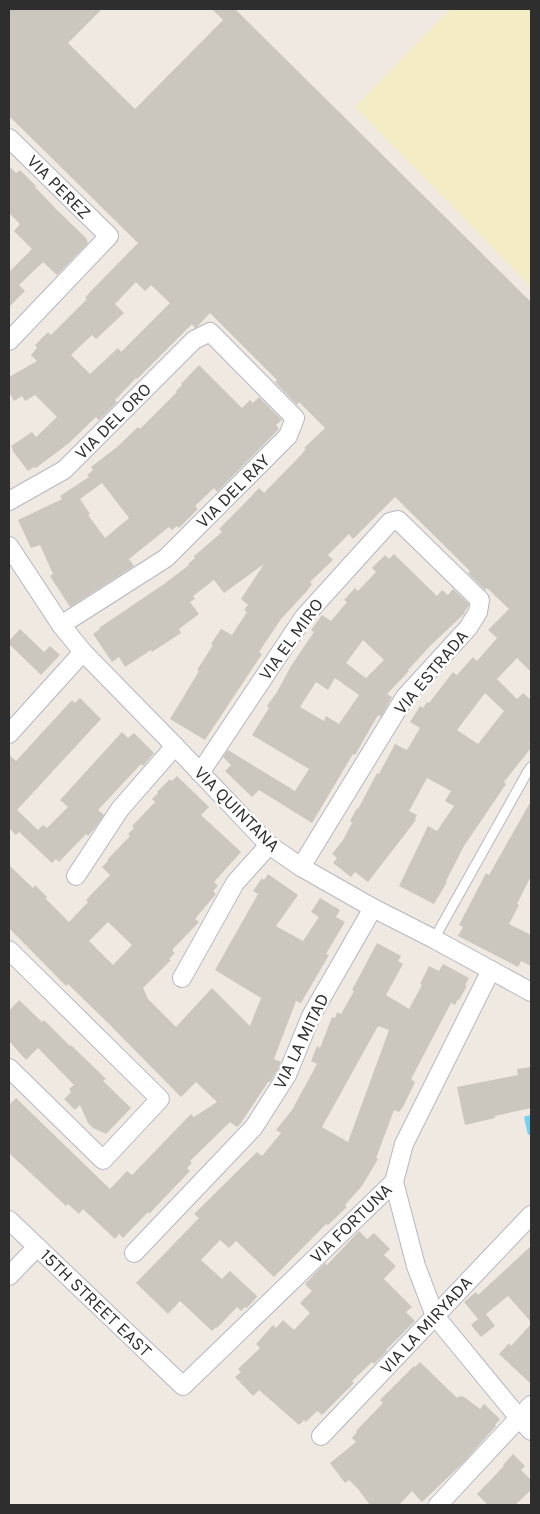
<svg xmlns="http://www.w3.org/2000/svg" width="540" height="1514" font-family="Karla,sans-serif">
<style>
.sand{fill:#f3ecc5}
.water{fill:#75cff0}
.building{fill:#cbc7bf;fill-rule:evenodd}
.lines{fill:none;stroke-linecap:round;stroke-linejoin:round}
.lane-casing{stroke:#b4b7c1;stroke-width:11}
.street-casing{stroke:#b4b7c1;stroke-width:20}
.lane{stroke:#fff;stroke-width:9}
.street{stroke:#fff;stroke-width:18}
.labels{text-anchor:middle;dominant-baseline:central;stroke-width:5;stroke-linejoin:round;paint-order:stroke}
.street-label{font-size:18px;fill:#2e2e2e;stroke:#fff}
</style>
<rect width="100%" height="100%" fill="#efe9e1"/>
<polygon class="sand" points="450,9 531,9 531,287 355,107"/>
<polygon class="water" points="529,1115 531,1118 531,1134 528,1135 524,1117"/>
<g class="building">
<path d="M9 9H102L68 43 135 109 223 20 212 9H235L531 302V672L517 658 497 679 517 699 523 693 531 700V740L529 743 531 744V748L504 782 506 784 464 846 446 881 447 882 434 904 399 886 428 826 437 831 454 806 445 801 451 791 427 778 409 811 417 815 415 819 416 820 368 882 355 872 351 877 333 863 337 858 332 854 343 840 352 823 350 821 357 808 358 809 377 773 379 774 395 744 407 750 420 728 410 722 420 706 423 708 427 702 429 703 453 672 457 675 473 657 477 661 497 638 488 630 509 609 487 588 485 590 468 573 470 571 395 497 353 539 349 534 328 555 333 560 310 582 312 584 307 591 281 619 259 652 262 654 205 740 170 719 199 671 197 670 213 645 211 644 221 629 232 635 247 612 244 610 248 605 241 599 264 564 224 593 214 580 193 596 195 599 190 602 199 614 179 629 181 633 152 652 151 650 125 667 119 657 112 662 93 634 100 629 99 628 164 584 189 565 188 564 195 558 194 556 222 532 219 529 241 507 259 488 264 493 300 456 306 449 304 448 325 428 299 402 297 405 275 382 277 380 210 313 197 327 195 328 192 324 137 379 136 378 115 400 117 402 99 420 96 417 69 443 36 468 34 467 28 471 12 450 13 449 11 446 32 432 36 437 57 417 35 395 25 401 22 396 14 401 9 392V377L37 361 31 355 37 348 35 345 48 332 51 335 87 299 85 298 90 292 138 243 9 116ZM136 282 145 291 151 285 170 303 121 352 118 348 90 374 71 355 92 335 96 339 124 313 115 304ZM485 693 504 711 478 744 457 730Z"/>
<polygon points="9,166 16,173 20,170 36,186 35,187 58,211 86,238 88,243 57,275 43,262 19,285 25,291 9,307 9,272 32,249 14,231 20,224 9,213"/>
<path d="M199 365 242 408 250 400 253 403 259 397 282 420 276 425 279 429 217 492 214 488 195 506 198 509 179 528 177 526 172 530 169 527 129 559 134 566 70 607 50 576 53 574 40 545 31 548 18 520 62 499 60 496 89 477 87 475 93 470 91 467 117 447 138 427 140 429 177 392 176 391 182 385 181 384ZM102 483 129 518 105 538 88 515 90 514 80 499Z"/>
<path d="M394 554 437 596 442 590 448 595 453 589 469 604 468 607 464 612 465 613 430 646 408 670 409 671 387 694 392 697 381 717 378 715 355 755 353 754 312 823 259 790 252 797 225 771 231 765 223 757 228 750 295 791 309 769 252 735 269 708 267 706 277 692 291 666 314 632 311 630 322 615 331 621 347 602 344 600 355 588 358 591 376 572 372 568 385 555 389 559ZM363 640 384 660 366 678 346 663ZM335 678 359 695 339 724 326 716 324 721 300 707 316 682 328 690Z"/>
<polygon points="20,629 44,652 50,646 60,655 41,675 9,644 9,641"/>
<polygon points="80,698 101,719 17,810 38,830 43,825 47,828 68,807 60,800 122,732 128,738 134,733 154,753 143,766 141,764 98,810 104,815 95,828 88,836 86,834 59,862 56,859 52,863 19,832 16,835 9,828 9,755 16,761 72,700 75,703"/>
<path d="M177 776 209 807 201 815 241 852 214 882 218 886 213 891 216 894 195 919 199 922 172 950 175 953 169 959 171 960 143 988 148 999 176 1027 212 988 250 1026 261 998 215 970 258 894 253 891 262 878 264 880 268 874 298 895 276 926 303 941 319 917 311 912 320 898 340 910 336 917 345 922 326 954 329 955 301 1003 296 1001 274 1059 281 1062 278 1070 270 1082H268L241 1123 237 1127 230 1122 190 1161 192 1163 187 1168 190 1171 149 1214 148 1212 123 1238 119 1234 115 1239 83 1209 79 1214 68 1204 66 1206 9 1153V1105L16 1098 110 1189 127 1171 132 1175 191 1114 194 1117 217 1102 196 1082 181 1097 109 1024 68 984 66 986 9 928V865L33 888 35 885 47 897 46 899 69 922 88 902 86 900 110 875 102 867 108 861 107 860 130 836 128 834 134 828 132 826 155 802 152 799 158 793 157 792 170 779 172 781ZM108 922 132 945 113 965 89 941Z"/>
<polygon points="531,801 531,876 517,904 519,905 509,924 531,935 531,966 521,961 518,967 458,936 463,927 459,925 486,873 489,875"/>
<path d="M377 943 401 956 398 961 403 964 386 995 409 1009 422 985 420 984 429 966 439 971 443 964 469 978 465 985 467 986 459 1000 458 999 455 1005 451 1003 411 1079 415 1082 403 1107 399 1112 394 1110 376 1158 378 1159 362 1186 345 1205 347 1207 328 1225 326 1224 274 1277 236 1241 229 1248 220 1240 201 1260 222 1279 230 1271 256 1295 257 1297 247 1308 245 1307 241 1311 237 1307 217 1328 216 1327 212 1331 180 1301 168 1314 136 1283 199 1218 194 1214 257 1152 262 1156 281 1133 276 1130 292 1110 317 1064 311 1061 317 1046 320 1048 332 1017 335 1018 337 1012 341 1014 354 991 352 990ZM378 1026 389 1030 348 1142 322 1127Z"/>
<polygon points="19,1000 42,1022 44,1020 70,1046 71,1045 104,1077 106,1079 103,1081 131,1108 106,1134 93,1128 88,1123 80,1105 75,1110 64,1099 71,1092 69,1089 74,1085 38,1048 26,1060 9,1041 9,1011"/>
<polygon points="531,1067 531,1108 495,1116 495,1118 465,1125 457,1087 518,1075 517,1069"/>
<polygon points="359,1231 367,1239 374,1233 390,1249 384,1255 396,1266 384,1279 412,1307 406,1312 415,1321 386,1350 387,1351 374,1364 372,1362 352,1381 354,1383 322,1415 317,1411 306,1422 304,1420 299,1425 259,1390 253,1396 235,1377 241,1372 238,1369 260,1348 256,1344 273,1325 276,1328 283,1320 294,1330 310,1313 300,1303 312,1291 305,1284 325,1263 327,1265"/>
<polygon points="531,1246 531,1322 508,1296 486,1314 495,1326 481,1337 471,1325 478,1319 464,1302 476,1292 478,1295"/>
<polygon points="531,1324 531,1384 499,1354 509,1343 511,1346"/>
<polygon points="420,1362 457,1398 459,1396 461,1397 463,1396 480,1409 484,1404 500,1419 495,1425 496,1426 464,1462 422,1502 412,1491 399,1505 370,1505 358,1489 349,1480 345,1483 330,1463 356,1442 352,1438 357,1432 356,1431 383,1403 380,1400 414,1366 415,1367"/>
<polygon points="513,1454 525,1466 521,1470 531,1480 531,1490 515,1505 488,1505 477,1494 504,1466 503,1465"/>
</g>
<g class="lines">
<defs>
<polyline id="lane" points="434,939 528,771 531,767"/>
<g id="street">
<polyline points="9,138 109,236 9,341"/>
<polyline points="9,501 64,470 194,340 210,332 295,418 288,436 166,558 61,625"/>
<polyline points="9,546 61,625 83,652 175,746 269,845 301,867 373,908 434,939 531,992"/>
<polyline points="9,734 83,652"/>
<polyline points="200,773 304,617 390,522 398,520 480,600 478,612 468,628 405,697 301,867"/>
<polyline points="76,876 120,809 175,746"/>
<polyline points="9,950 160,1099 103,1160 9,1068"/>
<polyline points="182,978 235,883 269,845"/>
<polyline points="394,1182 416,1266 435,1316 519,1418 531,1431"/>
<polyline points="9,1220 183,1386 394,1182 404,1144 491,970"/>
<polyline points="134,1253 254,1127 287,1075 311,1016 373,908"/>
<polyline points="9,1276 37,1247"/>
<polyline points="321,1436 531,1215"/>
<polyline points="438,1505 531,1405"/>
</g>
</defs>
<use href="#lane" class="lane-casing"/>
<use href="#street" class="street-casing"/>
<use href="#lane" class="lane"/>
<use href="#street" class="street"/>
</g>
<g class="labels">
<g class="street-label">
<text transform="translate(59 187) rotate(45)">VIA PEREZ</text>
<text transform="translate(113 421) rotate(-45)">VIA DEL ORO</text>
<text transform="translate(233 491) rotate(-45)">VIA DEL RAY</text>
<text transform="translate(291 639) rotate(-54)">VIA EL MIRO</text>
<text transform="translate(431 672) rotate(-50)">VIA ESTRADA</text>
<text transform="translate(237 809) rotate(45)">VIA QUINTANA</text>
<text transform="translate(301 1041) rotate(-64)">VIA LA MITAD</text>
<text transform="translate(351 1223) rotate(-44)">VIA FORTUNA</text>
<text transform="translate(96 1303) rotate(44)">15TH STREET EAST</text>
<text transform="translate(426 1325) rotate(-47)">VIA LA MIRYADA</text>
</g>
</g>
<rect width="540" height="1514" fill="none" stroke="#2e2e2e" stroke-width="20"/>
</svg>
